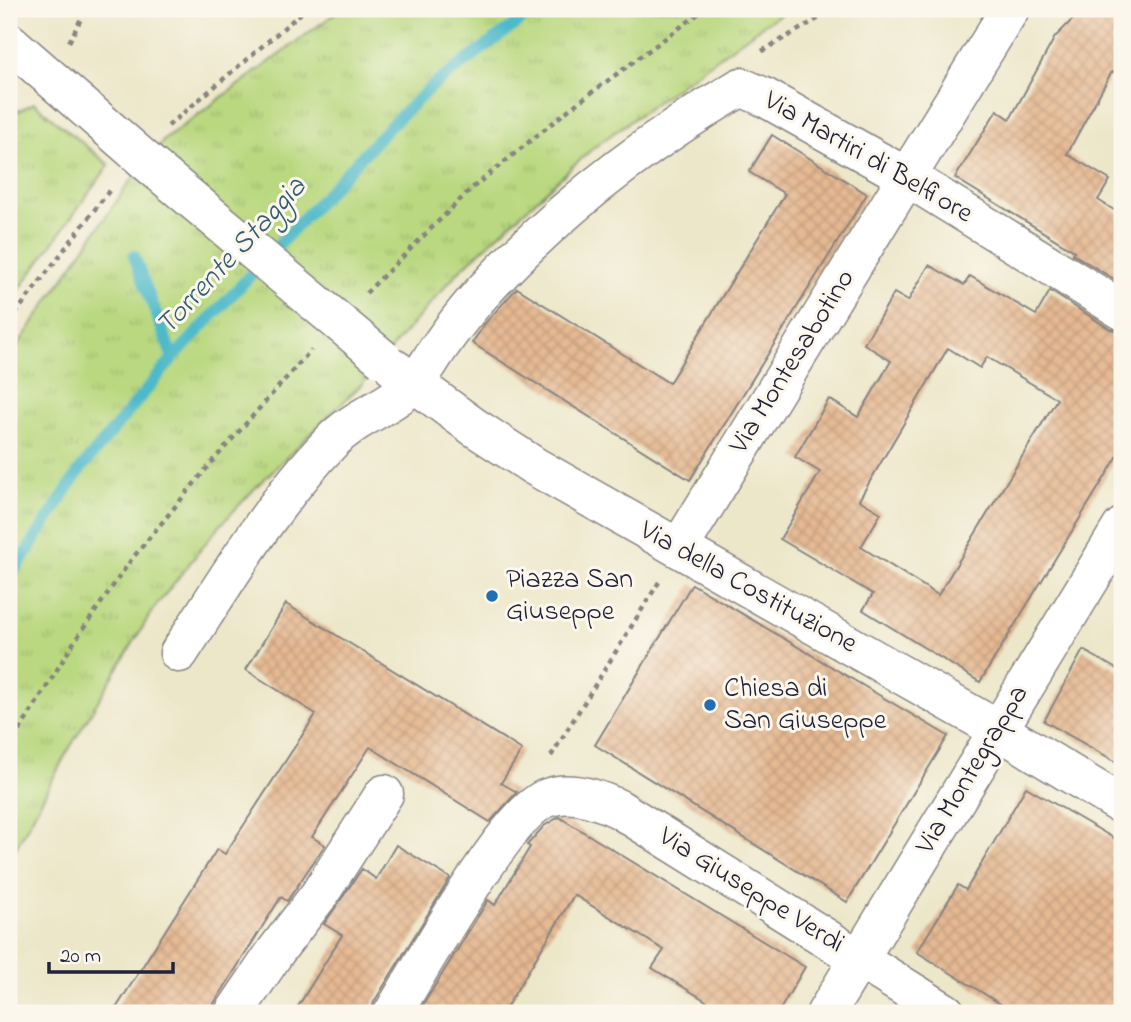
<svg xmlns="http://www.w3.org/2000/svg" width="1131" height="1022" font-family="'Indie Flower',sans-serif">
<style>
.grass{fill:url(#grass-tufts);stroke:#6e7d5d;stroke-width:2}
.lines{fill:none;stroke-linecap:round;stroke-linejoin:round}
.stream{stroke:#4eb9c9;stroke-width:12}
.building{fill:url(#building-cross-hatch);fill-rule:evenodd}
.minor-casing{stroke:#888482;stroke-width:41}
.major-casing{stroke:#888482;stroke-width:41}
.path{stroke:#888482;stroke-width:4.5;stroke-dasharray:5 5;stroke-linecap:butt}
.minor{stroke:#fff;stroke-width:38}
.major{stroke:#fff;stroke-width:38}
.minor-bridge-casing{stroke:#888482;stroke-width:41;stroke-linecap:butt}
.minor-bridge{stroke:#fff;stroke-width:38}
.poi-dot{fill:#1f6fb2;stroke:#fbf7ec;stroke-width:2.5}
.labels{text-anchor:middle;dominant-baseline:central;stroke-width:6;stroke-linejoin:round;paint-order:stroke}
.street-label{font-size:28px;fill:#22223b;stroke:#fbf7ec}
.poi-label{font-size:28px;fill:#22223b;stroke:#fbf7ec;text-anchor:start}
.water-label{font-size:30px;font-style:italic;fill:#345e74;stroke:#fbf7ec}
</style>
<defs>
<pattern id="grass-tufts" width="24" height="20" patternUnits="userSpaceOnUse" patternTransform="scale(1.75)"><rect width="24" height="20" fill="#b9d87f"/><path d="M3 7l-1-3M5 7V3M7 7l1-3M15 17l-1-3M17 17v-4M19 17l1-3" fill="none" stroke="#9fb96f"/></pattern>
<pattern id="building-cross-hatch" width="8" height="8" patternUnits="userSpaceOnUse" patternTransform="scale(1.75)"><rect width="8" height="8" fill="#e5b992"/><path d="M0 0l8 8M0 8l8-8" fill="none" stroke="#c49f7f"/></pattern>
</defs>
<rect width="100%" height="100%" fill="#fbf7ec"/>
<filter id="ink" filterUnits="userSpaceOnUse"><feTurbulence type="fractalNoise" baseFrequency=".0143" numOctaves="2"/><feDisplacementMap in="SourceGraphic" scale="14" xChannelSelector="R" yChannelSelector="G"/><feConvolveMatrix kernelMatrix="1 2 1 2 8 2 1 2 1" color-interpolation-filters="sRGB"/></filter>
<filter id="wash" filterUnits="userSpaceOnUse"><feTurbulence type="fractalNoise" baseFrequency=".00686" numOctaves="4" result="noise"/><feDisplacementMap in="SourceGraphic" scale="28" xChannelSelector="R" yChannelSelector="G"/><feGaussianBlur stdDeviation="1.57" result="paint"/><feColorMatrix in="noise" values="0 0 0 0 0 0 0 0 0 0 0 0 0 0 0 0 0 1.4 0 .05"/><feComposite in="paint" operator="in"/></filter>
<g filter="url(#wash)">
<rect width="100%" height="100%" fill="#ede7ca"/>
<g class="grass">
<polygon points="341,9 790,9 766,23 593,148 459,271 395,344 370,376 258,485 216,530 153,610 66,754 9,861 9,358 129,183 164,140"/>
<polygon points="34,103 109,165 9,304 9,104 19,111"/>
</g>
<g class="lines">
<g class="stream">
<polyline points="134,256 173,358"/>
<polyline points="9,579 79,471 173,358 390,126 431,87 536,9"/>
</g>
</g>
<g id="blocks">
<g class="building">
<polygon points="1089,9 1122,9 1122,68 1111,73 1067,154 1110,180 1098,200 1122,215 1122,284 1073,254 1074,251 955,178 997,110 1010,119 1055,37 1077,15"/>
<polygon points="772,135 867,194 690,480 472,343 486,322 517,288 669,383 785,194 749,172"/>
<path d="M929 265 964 285 970 276 1036 315 1050 291 1110 329 1122 332V449L980 682 863 610 873 594 780 539 820 472 795 457 829 399 858 417 891 361 864 344 894 293 908 301ZM948 348 980 368 987 357 1057 399 938 595 861 547 881 513 859 500Z"/>
<polygon points="692,584 948,736 847,902 595,745"/>
<polygon points="286,604 522,750 501,783 517,792 490,822 370,747 312,837 325,845 287,901 281,897 208,1013 113,1013 217,849 225,854 316,714 246,670"/>
<polygon points="1083,650 1122,672 1122,765 1044,721"/>
<polygon points="1026,787 1122,843 1122,1013 1015,1013 917,952 958,885 966,890"/>
<polygon points="559,817 805,967 778,1013 726,1013 652,968 664,950 574,895 503,1013 418,1013 488,900 495,905 530,847 527,845 544,826"/>
<polygon points="396,845 450,878 374,1002 371,1013 294,1013 342,935 324,924 362,869 376,879"/>
</g>
</g>
</g>
<g filter="url(#ink)">
<use href="#blocks" fill-opacity="0" stroke="#888482" stroke-width="2"/>
<g class="lines">
<defs>
<g id="minor">
<polyline points="9,42 147,162"/>
<polyline points="395,369 474,427 534,466 997,729 1122,805"/>
<polyline points="679,548 1010,9"/>
<path d="M179 653C226 581 271 504 331 442 356 416 390 407 413 384 423 375 430 360 438 349 451 330 465 312 480 295 554 213 645 143 741 87L764 97 907 177 1122 310"/>
<polyline points="234,1013 276,951 319,895 384,794"/>
<path d="M393 1013C419 971 507 812 547 798 570 789 598 799 619 809L946 1013"/>
</g>
<polyline id="major" points="826,1013 1122,527"/>
</defs>
<use href="#minor" class="minor-casing"/>
<use href="#major" class="major-casing"/>
<g class="path">
<polyline points="69,42 86,9"/>
<polyline points="762,51 835,9"/>
<polyline points="168,126 306,9"/>
<polyline points="366,293 471,189 572,107 705,9"/>
<polyline points="9,322 112,187"/>
<polyline points="9,748 74,642 131,560 212,462 311,350"/>
<polyline points="551,756 659,582"/>
</g>
<use href="#minor" class="minor"/>
<use href="#major" class="major"/>
<defs>
<polyline id="minor-bridge" points="147,162 383,359"/>
</defs>
<use href="#minor-bridge" class="minor-bridge-casing"/>
<use href="#minor-bridge" class="minor-bridge"/>
</g>
</g>
<g class="poi-dot">
<circle cx="492" cy="596" r="7"/>
<circle cx="710" cy="705" r="7"/>
</g>
<g class="labels">
<g class="street-label">
<text transform="translate(868 158) rotate(30)">Via Martiri di Belfiore</text>
<text transform="translate(793 362) rotate(-58)">Via Montesabotino</text>
<text transform="translate(748 588) rotate(29)">Via della Costituzione</text>
<text transform="translate(973 770) rotate(-59)">Via Montegrappa</text>
<text transform="translate(751 891) rotate(32)">Via Giuseppe Verdi</text>
</g>
<g class="poi-label">
<text x="506" y="580">Piazza San<tspan x="506" dy="32">Giuseppe</tspan></text>
<text x="724" y="689">Chiesa di<tspan x="724" dy="32">San Giuseppe</tspan></text>
</g>
<g class="water-label">
<text transform="translate(232 257) rotate(-47)">Torrente Staggia</text>
</g>
</g>
<rect width="1131" height="1022" fill="none" stroke="#fbf7ec" stroke-width="35"/>
<path d="M49 962v10h124v-10" fill="none" stroke="#22223b" stroke-width="3.5"/>
<text x="60" y="962" font-size="21" fill="#22223b" stroke="#fbf7ec" stroke-width="5" paint-order="stroke">20 m</text>
</svg>
